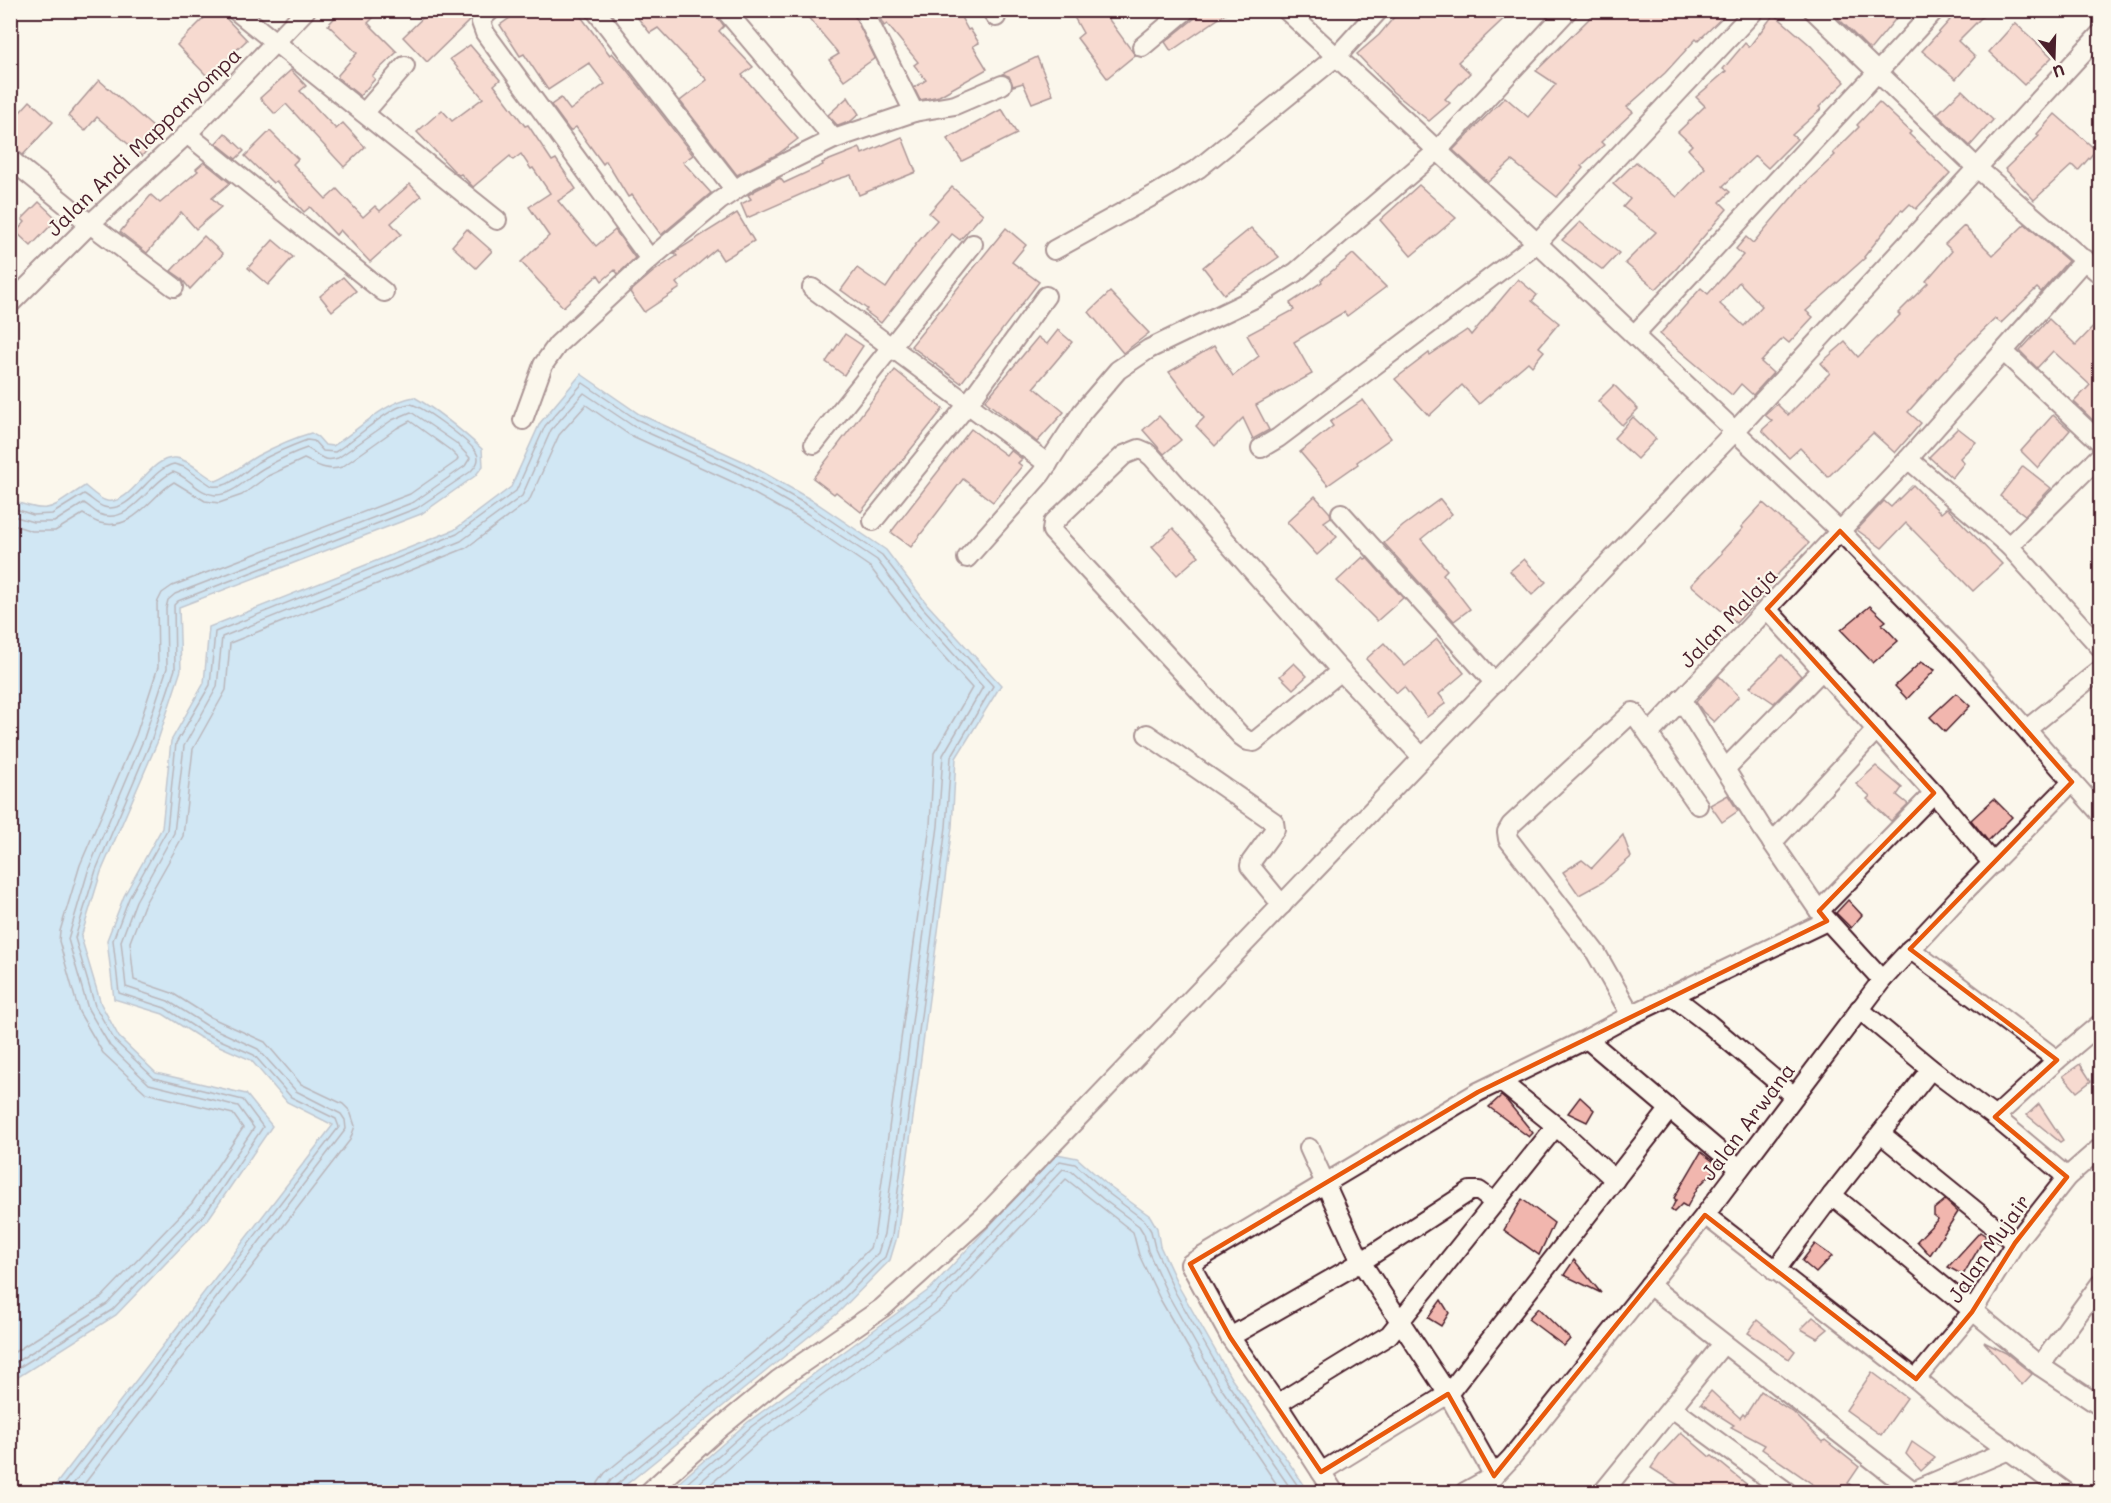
<svg xmlns="http://www.w3.org/2000/svg" width="2111" height="1503" font-family="Mali,sans-serif">
<style>
.water{fill:#9dd2fc;stroke:#7c8aa8;stroke-width:1.5}
.lines{fill:none;stroke-linecap:round;stroke-linejoin:round}
.shore{stroke:#6b677f;stroke-width:1.5}
.building{fill:#f1b6ae;stroke:#4a1f2b;stroke-width:1.5;fill-rule:evenodd}
.minor-casing{stroke:#4a1f2b;stroke-width:22}
.minor{stroke:#fbf7ec;stroke-width:18}
.marked{fill:none;stroke:#e8590c;stroke-width:4.5;stroke-linejoin:round}
.labels{text-anchor:middle;dominant-baseline:central;stroke-width:4.5;stroke-linejoin:round;paint-order:stroke}
.street-label{font-size:21px;fill:#4a1f2b;stroke:#fbf7ec}
</style>
<rect width="100%" height="100%" fill="#fbf7ec"/>
<filter id="ink" filterUnits="userSpaceOnUse"><feTurbulence type="fractalNoise" baseFrequency=".0167" numOctaves="2"/><feDisplacementMap in="SourceGraphic" scale="12" xChannelSelector="R" yChannelSelector="G"/><feConvolveMatrix kernelMatrix="1 2 1 2 8 2 1 2 1" color-interpolation-filters="sRGB"/></filter>
<g filter="url(#ink)">
<g class="water">
<polygon points="581,374 639,414 745,462 815,502 886,550 927,604 1001,685 956,758 952,827 897,1237 890,1260 839,1312 617,1492 50,1492 333,1125 287,1102 251,1060 199,1037 163,1014 114,999 107,940 124,896 162,828 171,741 204,683 209,627 454,530 511,487 540,423"/>
<path d="M414 397C439 411 461 430 482 449L483 466 475 476 421 514 179 607 181 670 157 743 101 872 81 937 101 1004 119 1037 156 1073 246 1094 272 1126 209 1218 116 1315 15 1379H11V500C52 516 50 508 85 486 91 491 100 500 107 501 133 505 149 455 176 458 190 460 203 475 216 481 231 475 243 464 257 456 274 447 293 438 311 433L318 437 325 445 333 446C359 430 382 403 414 397Z"/>
<polygon points="1057,1154 1077,1158 1111,1188 1150,1216 1157,1228 1160,1246 1180,1289 1231,1378 1309,1492 668,1492 748,1422 930,1289"/>
</g>
<g class="lines">
<g class="shore">
<path d="M10 507 33 515 52 514 84 494C90 497 97 505 104 507 132 515 149 469 174 464L184 467 212 486C229 489 245 471 258 462 274 453 291 446 307 440L314 441 323 451 335 452C355 440 388 407 409 404 419 403 469 441 476 452 481 460 476 466 470 472L417 508 178 601 174 605 175 669 151 741 96 870 75 938 95 1006 115 1041 154 1078 243 1100 263 1127 205 1214 112 1310 10 1373"/>
<path d="M10 515 33 522H54L84 503C89 506 94 511 99 514 130 527 150 481 173 472 188 476 199 494 215 495 233 496 249 476 264 468 278 460 292 453 307 448 319 454 322 463 338 458L392 420 411 412 456 443 470 458 465 466 414 502 175 594 168 600 166 608 167 668 144 738 89 868 68 939 88 1009 110 1046 149 1084 238 1106 254 1128 199 1209 107 1304 10 1366"/>
<path d="M10 524 32 531H55L83 514C89 517 93 521 100 523 134 532 150 496 174 482L205 501 219 503 242 495 268 476 304 459C317 465 327 472 342 467L397 428 410 421 450 450 458 458 457 461 410 494 172 586 162 593 157 603 158 667 136 735 80 865 60 931 59 941 79 1012 103 1053 146 1093 233 1114 243 1128 192 1203 102 1297 10 1355"/>
<polyline points="57,1492 339,1127 336,1119 291,1097 254,1055 202,1032 165,1008 119,993 113,940 129,898 167,830 176,743 210,685 215,632 457,534 516,491 545,426 583,383 636,419 742,468 811,507 882,555 923,608 993,686 951,757 946,827 892,1236 885,1257 835,1307 616,1485 613,1492"/>
<polyline points="67,1492 346,1129 345,1120 341,1114 296,1091 258,1049 206,1025 168,1001 126,987 121,941 136,901 174,833 184,746 217,687 222,637 461,541 522,496 551,430 584,393 633,426 739,474 808,514 877,560 917,613 983,687 943,755 938,826 884,1234 878,1253 829,1302 611,1480 607,1486 606,1492"/>
<polyline points="78,1492 350,1140 355,1126 350,1111 343,1104 301,1084 265,1042 210,1017 172,993 134,980 130,942 144,905 183,836 193,749 226,690 230,643 466,548 529,501 559,435 586,405 628,434 735,483 803,521 870,567 910,619 972,688 934,753 930,825 875,1232 870,1248 823,1295 605,1473 598,1483 597,1492"/>
<polyline points="677,1492 752,1426 935,1294 1060,1161 1075,1164 1108,1193 1145,1221 1151,1231 1155,1248 1175,1292 1226,1381 1302,1492"/>
<polyline points="689,1492 757,1432 940,1299 1063,1169 1071,1171 1103,1199 1139,1226 1144,1234 1148,1251 1168,1295 1219,1385 1293,1492"/>
<polyline points="702,1492 762,1439 946,1306 1066,1179 1133,1232 1139,1255 1160,1299 1212,1389 1282,1492"/>
</g>
</g>
<g class="building">
<polygon points="212,10 218,10 247,40 208,77 177,45"/>
<polygon points="342,10 381,10 368,23 397,52 372,76 375,79 360,96 338,78 338,75 357,53 328,25"/>
<polygon points="431,10 474,10 470,20 427,62 403,37"/>
<polygon points="521,10 576,10 610,55 612,53 626,69 693,155 683,162 711,193 661,235 632,195 628,197 606,161 603,164 576,127 570,131 551,105 561,98 570,110 605,84 589,63 548,90 524,54 520,56 500,25"/>
<polygon points="646,10 713,10 724,26 719,31 753,67 742,75 798,139 778,154 737,175 680,101 707,80 658,28 650,33 637,17"/>
<polygon points="802,10 852,10 875,58 844,80 829,60 839,54"/>
<polygon points="876,10 957,10 968,30 970,29 979,43 973,46 987,69 939,96 920,100 914,88 926,80 914,65 918,62 887,24 884,26"/>
<polygon points="1070,10 1102,10 1135,55 1107,78 1077,38 1083,33"/>
<polygon points="1205,10 1231,10 1171,51 1165,42"/>
<polygon points="1400,10 1513,10 1458,62 1470,73 1445,99 1450,103 1429,121 1393,92 1357,54 1379,35"/>
<polygon points="1598,10 1730,10 1698,41 1696,39 1665,73 1627,107 1633,112 1601,142 1604,145 1581,166 1583,168 1557,197 1512,161 1488,182 1453,150 1505,97 1528,117 1556,84 1536,71"/>
<polygon points="1845,10 1903,10 1870,50 1838,18"/>
<polygon points="1956,10 1989,10 1958,41 1975,57 1956,79 1922,51 1950,20 1948,19"/>
<polygon points="1774,14 1810,45 1845,82 1819,107 1821,109 1792,135 1797,139 1768,168 1755,156 1723,186 1730,192 1720,202 1727,209 1677,268 1656,289 1625,263 1656,232 1623,207 1630,199 1613,184 1636,162 1677,197 1705,168 1688,149 1692,145 1678,132 1705,106 1696,97 1726,71 1723,69 1745,43 1749,47"/>
<polygon points="2015,23 2052,57 2024,85 1989,52"/>
<polygon points="470,45 500,80 494,85 525,126 528,125 552,161 556,159 576,189 558,201 596,246 615,230 635,258 618,274 615,270 602,281 598,275 563,307 521,262 549,236 529,207 550,193 533,168 531,169 521,154 513,160 510,156 473,187 461,174 459,175 456,173 417,132 442,110 452,121 483,98 450,59"/>
<polygon points="1037,57 1053,95 1032,103 1023,83 1013,86 1009,76 1002,74"/>
<polygon points="291,70 306,86 300,91 336,129 343,123 365,147 344,167 286,104 275,114 260,98"/>
<polygon points="99,80 161,134 142,156 97,117 85,131 68,116"/>
<polygon points="1962,90 1993,120 1970,146 1937,114"/>
<polygon points="848,97 859,114 851,121 838,126 828,115"/>
<polygon points="30,101 53,122 23,155 10,145 10,123"/>
<path d="M1879 102 1911 132 1909 134 1950 173 1916 209 1910 204 1903 211 1901 210 1864 257 1865 258 1806 311 1813 317 1789 343 1783 338 1761 362 1773 373 1753 395 1741 384 1732 395 1660 334 1701 288 1708 294 1743 255 1736 249 1746 237 1753 243 1800 188 1835 155 1833 153 1859 127 1857 125ZM1739 282 1762 306 1744 326 1720 304Z"/>
<polygon points="1002,109 1017,134 962,161 947,139"/>
<polygon points="2055,114 2096,150 2078,171 2072,165 2034,200 2005,169 2039,136 2037,134"/>
<polygon points="270,131 298,159 293,164 326,199 337,189 363,217 375,206 380,211 410,184 421,196 391,223 401,234 370,262 340,230 336,235 310,207 304,212 276,181 273,183 245,156"/>
<polygon points="225,133 244,151 236,159 216,143"/>
<polygon points="902,137 916,172 859,195 851,175 829,182 747,218 741,204 751,199 748,195 756,190 780,178 784,183 823,165 822,163 860,148 862,154"/>
<polygon points="204,162 230,183 212,198 221,207 196,229 181,212 147,253 120,232 151,195 160,203 198,171 196,169"/>
<polygon points="1419,185 1456,218 1411,256 1380,220"/>
<polygon points="952,187 983,214 960,240 952,234 881,323 865,311 867,309 841,290 857,268 886,288 916,244 937,220 929,213"/>
<polygon points="39,202 57,219 31,246 16,232 25,222 22,219"/>
<polygon points="737,213 754,241 723,260 716,249 676,283 680,288 644,312 630,292 653,272 677,256 674,253 681,248"/>
<polygon points="1580,222 1619,253 1603,270 1562,240"/>
<polygon points="2025,224 2068,261 2041,292 2037,288 2001,323 1995,319 1962,351 1908,412 1921,423 1895,453 1873,433 1828,477 1800,448 1789,458 1762,430 1772,421 1765,415 1777,404 1788,415 1830,373 1821,363 1845,342 1858,357 1900,315 1898,313 1928,283 1926,281 1952,251 1945,244 1964,226 1993,255"/>
<polygon points="1006,228 1026,245 1012,262 1039,282 961,383 911,346"/>
<polygon points="1251,228 1279,257 1224,294 1203,267"/>
<polygon points="467,229 492,251 476,268 452,246"/>
<polygon points="204,236 223,254 190,289 181,278 171,271"/>
<polygon points="273,240 293,257 268,285 248,268"/>
<polygon points="1353,254 1386,287 1347,316 1344,312 1294,342 1312,374 1256,405 1269,430 1253,439 1243,418 1215,446 1196,426 1204,418 1169,372 1214,346 1233,376 1259,356 1247,335 1294,310 1290,303 1322,282 1321,280"/>
<polygon points="343,277 356,291 332,311 320,296"/>
<polygon points="1518,279 1537,295 1532,301 1559,323 1539,347 1544,351 1532,366 1528,362 1479,404 1462,385 1429,416 1395,379 1429,353 1430,355 1467,330 1471,335"/>
<polygon points="1110,292 1149,333 1123,353 1089,312"/>
<polygon points="2049,319 2076,345 2100,320 2100,427 2074,402 2090,385 2053,351 2037,368 2020,351"/>
<polygon points="1058,330 1072,342 1034,387 1064,412 1037,442 985,401 1038,337 1047,344"/>
<polygon points="845,334 863,346 844,375 826,362"/>
<polygon points="895,370 943,409 861,512 836,492 834,494 813,478"/>
<polygon points="1614,385 1638,409 1622,425 1598,401"/>
<polygon points="1363,400 1391,438 1357,462 1358,464 1328,485 1300,452 1333,426 1330,422"/>
<polygon points="2053,415 2070,430 2038,468 2021,451"/>
<polygon points="1159,416 1181,440 1164,454 1143,430"/>
<polygon points="1633,417 1656,439 1637,459 1614,438"/>
<polygon points="1958,428 1976,442 1960,458 1964,463 1952,478 1929,457"/>
<polygon points="971,429 1006,455 1010,450 1022,459 1018,463 1022,466 993,502 963,479 911,547 891,532"/>
<polygon points="2023,466 2051,488 2025,515 2000,496"/>
<polygon points="1913,485 1941,513 1947,508 2002,564 1973,591 1906,523 1882,548 1857,530 1884,501 1891,507"/>
<polygon points="1315,496 1330,513 1331,517 1324,522 1337,537 1317,555 1287,522"/>
<polygon points="1440,499 1452,514 1421,539 1447,570 1443,574 1470,609 1454,621 1384,543 1403,526"/>
<polygon points="1763,503 1809,543 1779,573 1764,594 1736,623 1691,585 1722,553 1721,552 1743,528 1741,527"/>
<polygon points="1173,528 1199,556 1177,575 1152,547"/>
<polygon points="1363,557 1365,559 1367,558 1403,598 1377,621 1337,581"/>
<polygon points="1524,559 1546,582 1532,595 1510,571"/>
<polygon points="1870,606 1886,621 1882,624 1898,641 1873,663 1841,630"/>
<polygon points="1437,639 1464,673 1439,694 1446,703 1427,717 1404,687 1397,693 1366,659 1384,643 1405,666"/>
<polygon points="1782,655 1801,676 1774,703 1750,687"/>
<polygon points="1921,662 1935,670 1907,699 1895,686"/>
<polygon points="1294,663 1307,676 1293,689 1280,676"/>
<polygon points="1719,676 1739,696 1714,722 1703,712 1696,702"/>
<polygon points="1956,693 1970,706 1945,732 1930,717"/>
<polygon points="1876,766 1902,788 1897,795 1908,804 1891,821 1867,799 1870,796 1856,784"/>
<polygon points="1728,795 1738,811 1722,822 1710,805"/>
<polygon points="1994,799 2012,817 1988,841 1971,820"/>
<polygon points="1623,835 1631,857 1603,882 1579,895 1563,872 1582,860 1592,868"/>
<polygon points="1848,900 1862,915 1851,928 1836,913"/>
<polygon points="2080,1064 2091,1081 2077,1092 2063,1076"/>
<polygon points="1501,1096 1507,1101 1533,1133 1529,1137 1489,1107"/>
<polygon points="1580,1097 1594,1110 1587,1122 1568,1113"/>
<polygon points="2039,1104 2063,1140 2060,1142 2027,1115"/>
<polygon points="1701,1152 1719,1166 1698,1187 1687,1207 1682,1204 1674,1212 1671,1210 1676,1200 1674,1198"/>
<polygon points="1522,1199 1554,1223 1539,1255 1504,1230"/>
<polygon points="1945,1200 1958,1212 1930,1255 1917,1241 1938,1219 1934,1216 1934,1209"/>
<polygon points="1980,1232 1986,1236 1963,1275 1948,1267"/>
<polygon points="1815,1244 1832,1256 1816,1273 1802,1261"/>
<polygon points="1574,1260 1601,1293 1564,1275"/>
<polygon points="1441,1300 1449,1313 1441,1326 1428,1318"/>
<polygon points="1538,1308 1570,1339 1564,1346 1528,1319"/>
<polygon points="1813,1317 1828,1329 1817,1338 1801,1329"/>
<polygon points="1757,1320 1795,1351 1789,1359 1748,1333"/>
<polygon points="1984,1342 2006,1353 2032,1374 2022,1385"/>
<polygon points="1872,1372 1907,1398 1881,1435 1846,1410"/>
<polygon points="1711,1391 1740,1418 1743,1414 1745,1416 1761,1391 1793,1412 1823,1442 1825,1440 1859,1467 1848,1483 1860,1492 1824,1492 1762,1449 1765,1445 1731,1427 1734,1425 1701,1404"/>
<polygon points="1681,1432 1710,1457 1712,1456 1756,1492 1689,1492 1651,1468 1659,1456"/>
<polygon points="1912,1442 1935,1458 1921,1471 1906,1454"/>
</g>
<g class="lines">
<defs>
<g id="minor">
<polyline points="235,10 497,220"/>
<polyline points="491,10 482,18 481,22 485,33 650,259"/>
<polyline points="595,10 735,190"/>
<polyline points="725,10 834,139"/>
<polyline points="991,10 996,17"/>
<polyline points="1286,10 1537,243 1840,531 1956,650 2100,813"/>
<polyline points="1813,10 1977,168 2100,274"/>
<polyline points="1142,47 1186,10"/>
<polyline points="914,112 955,105 1002,85"/>
<polyline points="364,113 405,66"/>
<polyline points="187,134 384,292"/>
<polyline points="10,159 90,224 174,287"/>
<polyline points="1054,250 1156,194 1199,168 1337,56 1379,10"/>
<polyline points="812,288 1048,464"/>
<polyline points="10,304 90,224 187,134 306,10"/>
<polyline points="1634,335 1935,10"/>
<polyline points="2004,352 2100,442"/>
<polyline points="523,420 543,365 558,344 650,259 719,201 750,180 834,139 914,112 863,10"/>
<polyline points="814,444 973,244"/>
<polyline points="1261,448 1278,438 1537,243 1755,10"/>
<polygon points="1139,449 1146,452 1152,457 1341,671 1254,742 1248,741 1241,736 1052,531 1053,523 1124,455"/>
<polyline points="1908,459 2009,546 2100,647"/>
<polyline points="1341,513 1495,683"/>
<polyline points="873,521 968,404 1046,296"/>
<polyline points="2009,546 2100,456"/>
<polyline points="967,558 1041,474 1082,412 1118,370 1149,349 1255,298 1296,272 1437,151 1568,10"/>
<polyline points="1767,609 1934,793 1993,864"/>
<polyline points="1341,671 1422,757"/>
<polyline points="1681,699 1762,828 1819,911 1882,980"/>
<polyline points="2027,729 2100,670"/>
<polyline points="1147,734 1274,822 1275,829 1251,862 1250,866 1282,905"/>
<polyline points="1649,734 1908,459 2085,259"/>
<polyline points="1726,768 1822,670"/>
<polyline points="1772,843 1877,729"/>
<polyline points="1819,911 1934,793"/>
<polyline points="1910,949 2057,1060"/>
<polyline points="1671,995 1709,1024 1794,1096"/>
<polyline points="1859,1009 1931,1069 1995,1117 2057,1060 2100,1024"/>
<polyline points="1631,1015 1596,953 1508,839 1507,832 1511,825 1633,712 1698,805"/>
<polyline points="1587,1039 1739,1168"/>
<polyline points="1500,1081 1556,1126 1615,1180"/>
<polyline points="1995,1117 2067,1177"/>
<polyline points="1881,1134 2015,1243"/>
<polyline points="1309,1148 1361,1262 1448,1394 1494,1476"/>
<polyline points="1832,1195 1931,1069"/>
<polyline points="1705,1215 1916,1379 1950,1408 2066,1492"/>
<polyline points="1775,1271 1832,1195 2040,1366 2100,1406"/>
<polyline points="1649,1285 1913,1491 1910,1492"/>
<polyline points="1230,1337 1361,1262 1470,1191 1479,1191 1494,1202"/>
<polyline points="2040,1366 2100,1284"/>
<polyline points="1916,1379 1972,1312 2015,1243 2067,1177 2100,1148"/>
<polyline points="1277,1404 1389,1335 1556,1126"/>
<polyline points="1672,1408 1787,1492"/>
<polyline points="1321,1472 1448,1394 1669,1110"/>
<polyline points="1913,1491 2009,1450"/>
<polyline points="649,1492 721,1427 778,1380 882,1308 983,1217 1735,431 2100,34"/>
<polyline points="1334,1492 1277,1404 1230,1337 1190,1264 1478,1092 1587,1039 1631,1015 1827,921"/>
<polyline points="1465,1492 1494,1476 1511,1458 1705,1215 1882,980 1962,894 2072,782"/>
<polyline points="1603,1492 1723,1344"/>
</g>
</defs>
<use href="#minor" class="minor-casing"/>
<use href="#minor" class="minor"/>
</g>
</g>
<path d="M0 0H2111V1503H0ZM1840 531 1956 650 2072 782 1910 949 2057 1060 1995 1117 2067 1177 2015 1243 1972 1312 1916 1379 1705 1215 1494 1476 1448 1394 1321 1472 1230 1337 1190 1264 1478 1092 1827 921 1819 911 1934 793 1767 609Z" fill="#fbf7ec" fill-opacity=".55" fill-rule="evenodd"/>
<path class="marked" d="M1840 531 1956 650 2072 782 1910 949 2057 1060 1995 1117 2067 1177 2015 1243 1972 1312 1916 1379 1705 1215 1494 1476 1448 1394 1321 1472 1230 1337 1190 1264 1478 1092 1827 921 1819 911 1934 793 1767 609Z"/>
<g class="labels">
<g class="street-label">
<text transform="translate(143 141) rotate(-44)">Jalan Andi Mappanyompa</text>
<text transform="translate(1728 617) rotate(-46)">Jalan Malaja</text>
<text transform="translate(1747 1121) rotate(-53)">Jalan Arwana</text>
<text transform="translate(1988 1248) rotate(-55)">Jalan Mujair</text>
</g>
</g>
<rect width="2111" height="1503" fill="none" stroke="#fbf7ec" stroke-width="36"/>
<rect x="18" y="18" width="2075" height="1467" fill="none" stroke="#4a1f2b" stroke-width="2" filter="url(#ink)"/>
<g transform="translate(2054 57) rotate(161)" stroke="#fbf7ec" stroke-width="4.5" paint-order="stroke">
<path d="M0-4.5L10 22L0 15L-10 22Z" fill="#4a1f2b"/>
<text y="-9" font-size="16" font-weight="bold" text-anchor="middle" fill="#4a1f2b">U</text>
</g>
</svg>
